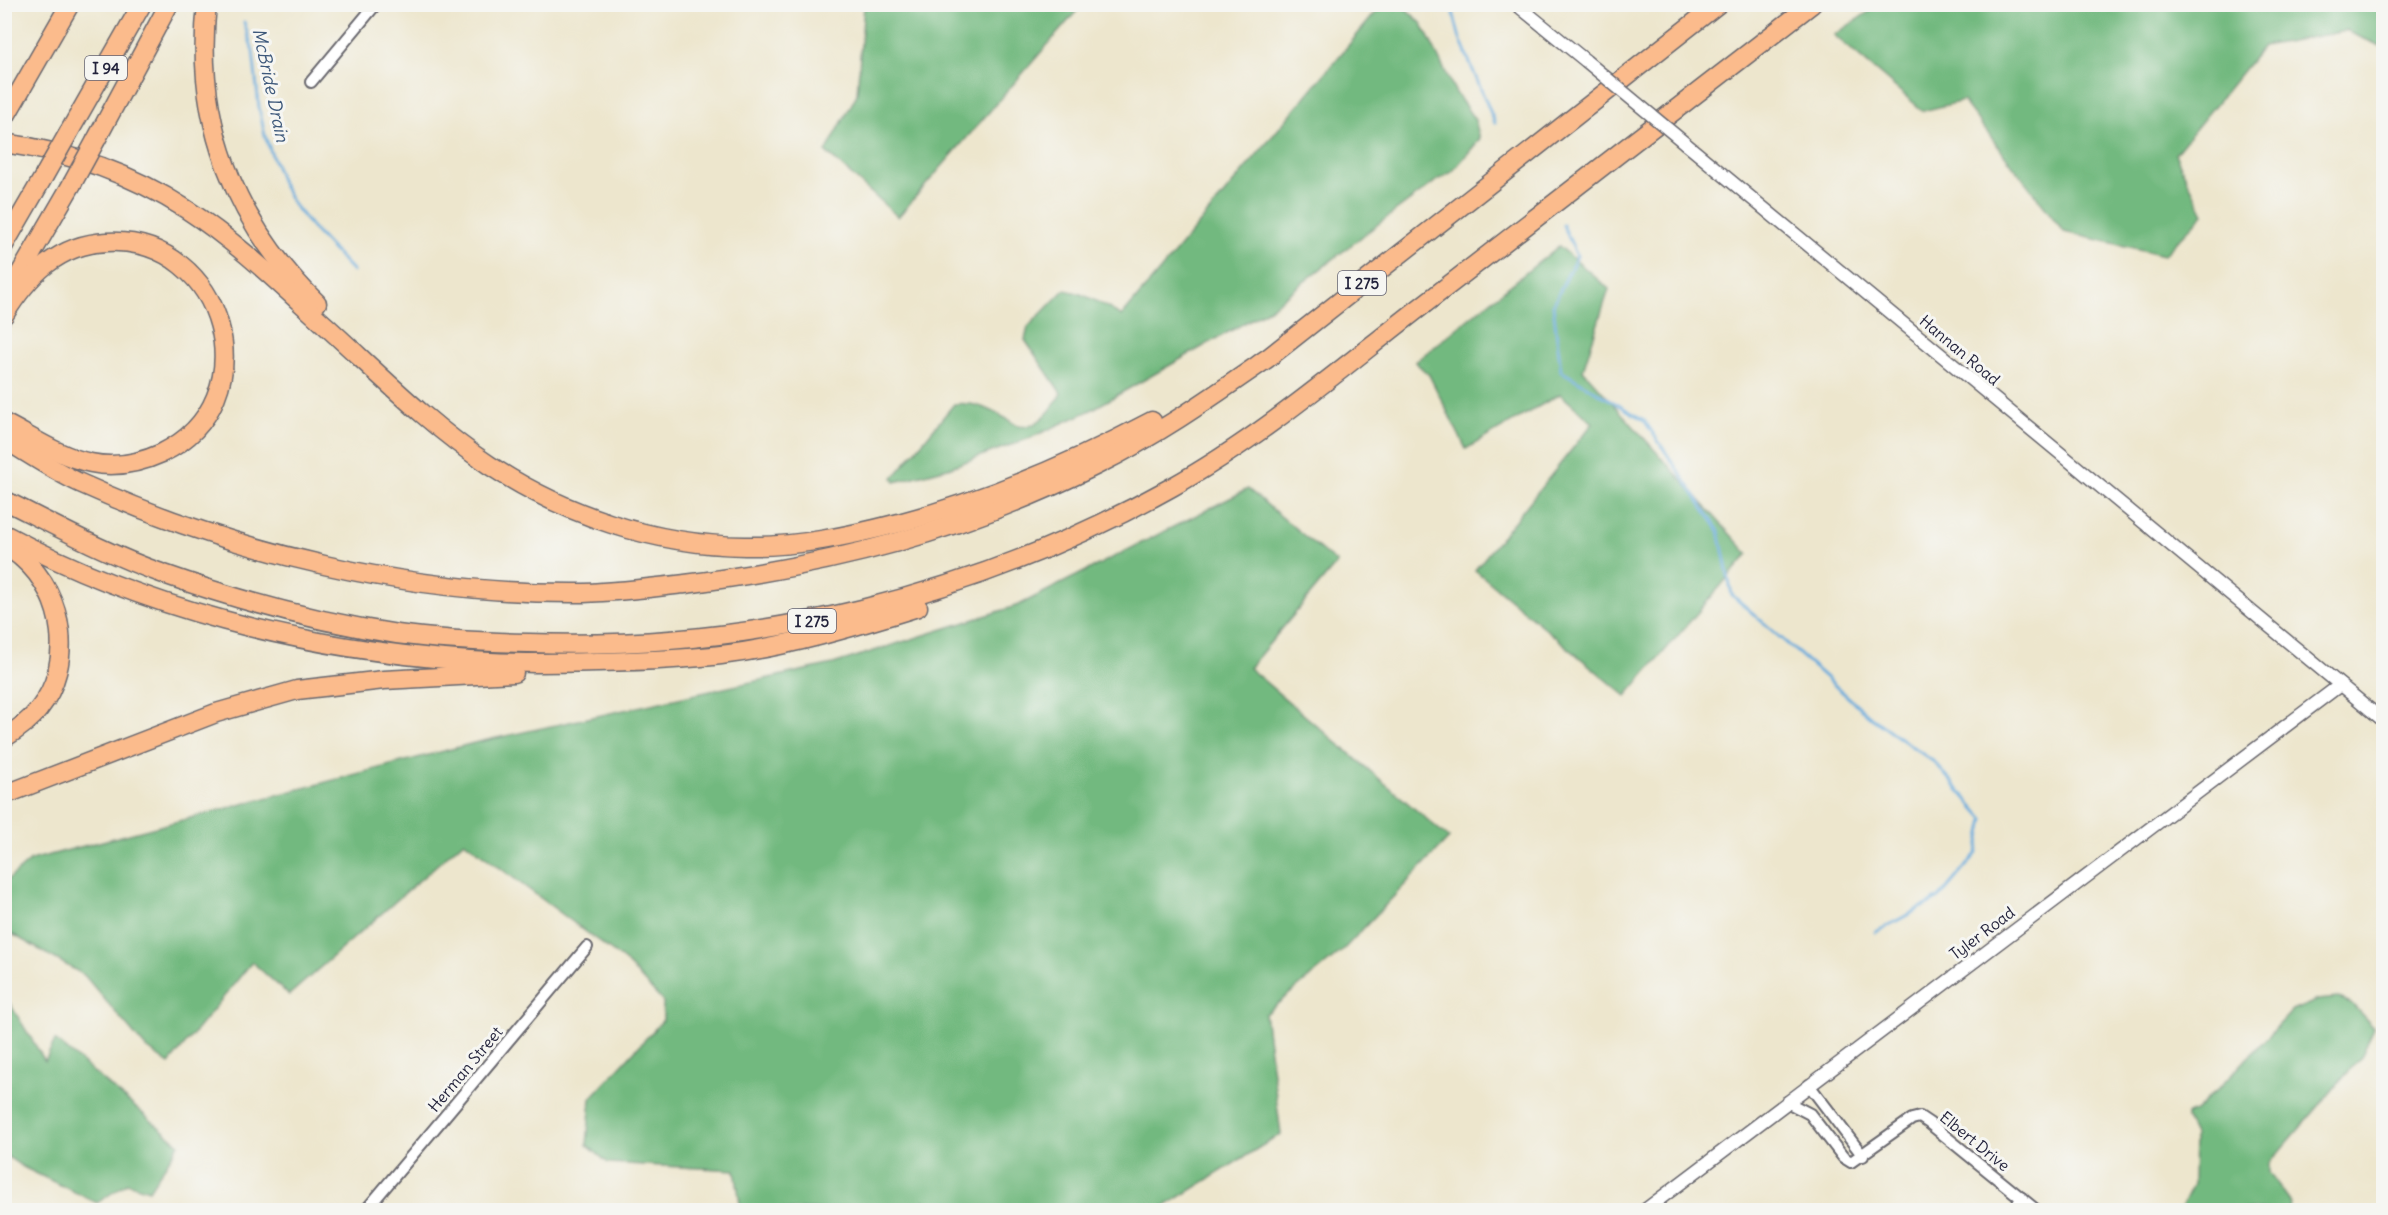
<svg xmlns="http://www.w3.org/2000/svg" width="2388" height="1215" font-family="Delius,sans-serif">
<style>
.forest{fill:#72b97f;stroke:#4a6e5d;stroke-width:1.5}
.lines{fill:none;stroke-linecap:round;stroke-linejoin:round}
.stream{stroke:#67abdc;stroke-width:3}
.minor-casing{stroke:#69676e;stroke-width:14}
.tertiary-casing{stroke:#69676e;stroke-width:15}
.motorway-casing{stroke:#69676e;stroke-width:21}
.minor{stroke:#fff;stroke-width:10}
.tertiary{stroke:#fff;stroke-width:12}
.motorway{stroke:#fbbb8c;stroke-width:18}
.tertiary-bridge-casing{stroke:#69676e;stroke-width:15;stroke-linecap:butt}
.motorway-bridge-casing{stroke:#69676e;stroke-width:21;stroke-linecap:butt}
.tertiary-bridge{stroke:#fff;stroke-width:12}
.motorway-bridge{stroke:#fbbb8c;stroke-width:18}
.labels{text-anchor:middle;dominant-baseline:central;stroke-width:6;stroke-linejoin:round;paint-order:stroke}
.shield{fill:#f6f6f2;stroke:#626272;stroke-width:1.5}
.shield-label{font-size:15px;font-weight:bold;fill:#22223b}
.street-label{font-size:16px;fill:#22223b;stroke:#f6f6f2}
.water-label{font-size:18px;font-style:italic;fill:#3e597b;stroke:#f6f6f2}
</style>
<rect width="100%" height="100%" fill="#f6f6f2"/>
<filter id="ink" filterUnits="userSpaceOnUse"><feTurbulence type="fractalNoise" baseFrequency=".0167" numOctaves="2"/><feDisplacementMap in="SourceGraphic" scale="12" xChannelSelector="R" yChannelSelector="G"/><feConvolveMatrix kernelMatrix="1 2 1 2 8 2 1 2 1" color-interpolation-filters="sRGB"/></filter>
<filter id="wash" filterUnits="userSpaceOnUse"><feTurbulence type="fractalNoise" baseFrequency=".008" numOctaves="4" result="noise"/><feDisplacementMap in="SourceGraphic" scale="24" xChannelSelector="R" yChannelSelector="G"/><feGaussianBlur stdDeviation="1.35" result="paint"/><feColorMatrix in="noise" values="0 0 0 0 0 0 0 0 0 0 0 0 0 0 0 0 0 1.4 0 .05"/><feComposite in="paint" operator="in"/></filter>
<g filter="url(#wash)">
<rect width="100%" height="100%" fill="#ede6cd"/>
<g class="forest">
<polygon points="864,5 864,4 1082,5 898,217 826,152 857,94"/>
<path d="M1382 5H1402L1422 24 1456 93 1475 120 1480 139 1452 172 1439 179 1373 228 1269 309 1091 410 1030 438 948 468 895 482 893 478 954 404C974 401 989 409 1007 419 1010 421 1015 425 1019 426 1038 430 1054 407 1061 393L1025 340 1028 327 1064 290C1086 293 1103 305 1122 316Z"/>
<polygon points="1879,5 2383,5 2383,47 2346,31 2263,46 2175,154 2204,214 2164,255 2064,232 1963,101 1923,111 1834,35"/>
<polygon points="1559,246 1609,289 1583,370 1748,554 1626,696 1475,570 1593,423 1560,394 1466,449 1429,375 1415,362"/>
<polygon points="1248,489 1337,563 1249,668 1449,838 1342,951 1265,1014 1281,1134 1159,1210 941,1210 924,1200 923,1210 741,1210 735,1170 608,1163 587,1145 591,1098 663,1020 663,1002 625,961 464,841 289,995 252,962 169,1064 144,1046 84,975 5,930 5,882 31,860 474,743 833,664 1019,605"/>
<polygon points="5,996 45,1061 55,1040 179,1144 149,1190 127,1183 97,1203 23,1167 5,1155"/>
<polygon points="2339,998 2351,1003 2374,1028 2361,1057 2269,1164 2269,1172 2290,1201 2289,1210 2180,1210 2193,1184 2194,1135 2186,1119 2186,1115 2195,1111 2221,1086 2292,1011 2318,1000"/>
</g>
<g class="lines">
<g class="stream">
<polyline points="1451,4 1460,39 1495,123"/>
<polyline points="244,22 253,51 259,107 265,136 282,183 293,204 313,229 353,271"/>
<polyline points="1563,225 1577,256 1553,305 1561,371 1644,420 1719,531 1732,595 1873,719 1934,762 1984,819 1977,853 1939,898 1876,932"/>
</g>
</g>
</g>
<g filter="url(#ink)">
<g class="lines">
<defs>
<g id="minor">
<polyline points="311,82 376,4"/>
<polyline points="1809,1085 1863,1156"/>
<polyline points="1787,1102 1810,1114 1843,1157 1851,1162 1912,1119 1920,1117 1929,1123 2036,1210"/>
<polyline points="366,1210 587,947"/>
<polyline points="2013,1210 2022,1198"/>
</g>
<g id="tertiary">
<polyline points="1516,4 1586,61"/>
<polyline points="1686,144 2384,721"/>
<polyline points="1645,1210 2340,685"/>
</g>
<g id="motorway">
<path d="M207 4C194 120 234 222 317 303"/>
<polyline points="4,119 70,4"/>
<polyline points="69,132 142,4"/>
<polyline points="96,140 169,4"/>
<path d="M4 143C68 152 132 174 186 209 237 242 281 285 326 326 379 374 429 425 489 465 565 515 654 545 745 546 797 547 849 536 899 523 988 499 1071 464 1152 421"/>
<polyline points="4,245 44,176"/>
<polyline points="14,284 72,184"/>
<path d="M4 315C28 276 58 244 107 242 226 236 270 401 162 453 140 463 115 468 91 463 60 457 32 437 4 423"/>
<path d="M4 439C29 454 54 471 80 483 237 554 411 595 584 593 618 592 651 588 685 584 833 565 962 532 1097 465 1158 435 1213 396 1268 358L1718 4"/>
<path d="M4 500C56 526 107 554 161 573 237 600 317 622 397 634 440 640 485 642 529 643 754 651 975 597 1172 487 1260 438 1338 371 1418 309 1550 208 1681 106 1812 4"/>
<path d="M4 534C142 608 301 648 457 660 504 664 551 663 598 662 639 661 680 660 721 655 787 647 854 627 918 607"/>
<path d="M4 546C11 550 18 554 23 559 65 595 74 665 39 709 30 721 17 730 4 738"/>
<polyline points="4,795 216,713 297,690 384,680 514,673"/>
</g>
</defs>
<use href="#minor" class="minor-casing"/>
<use href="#tertiary" class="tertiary-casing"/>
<use href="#motorway" class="motorway-casing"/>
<use href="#minor" class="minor"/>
<use href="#tertiary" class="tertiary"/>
<use href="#motorway" class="motorway"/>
<defs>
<polyline id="tertiary-bridge" points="1586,61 1686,144"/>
<g id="motorway-bridge">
<polyline points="44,176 69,132"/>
<polyline points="72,184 96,140"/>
</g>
</defs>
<use href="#tertiary-bridge" class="tertiary-bridge-casing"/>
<use href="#motorway-bridge" class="motorway-bridge-casing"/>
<use href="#tertiary-bridge" class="tertiary-bridge"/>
<use href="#motorway-bridge" class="motorway-bridge"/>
</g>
</g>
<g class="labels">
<g class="shield">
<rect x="85" y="56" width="42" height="24" rx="4.5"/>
<rect x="1338" y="271" width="48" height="24" rx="4.5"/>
<rect x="788" y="609" width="48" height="24" rx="4.5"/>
</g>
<g class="shield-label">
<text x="106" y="68">I 94</text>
<text x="1362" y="283">I 275</text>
<text x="812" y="621">I 275</text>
</g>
<g class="street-label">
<text transform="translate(1960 350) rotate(40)">Hannan Road</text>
<text transform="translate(1982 933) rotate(-37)">Tyler Road</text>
<text transform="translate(465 1069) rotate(-50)">Herman Street</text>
<text transform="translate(1975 1141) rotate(39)">Elbert Drive</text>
</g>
<g class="water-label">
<text transform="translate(271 85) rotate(78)">McBride Drain</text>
</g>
</g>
<rect width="2388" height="1215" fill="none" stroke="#f6f6f2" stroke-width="24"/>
</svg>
